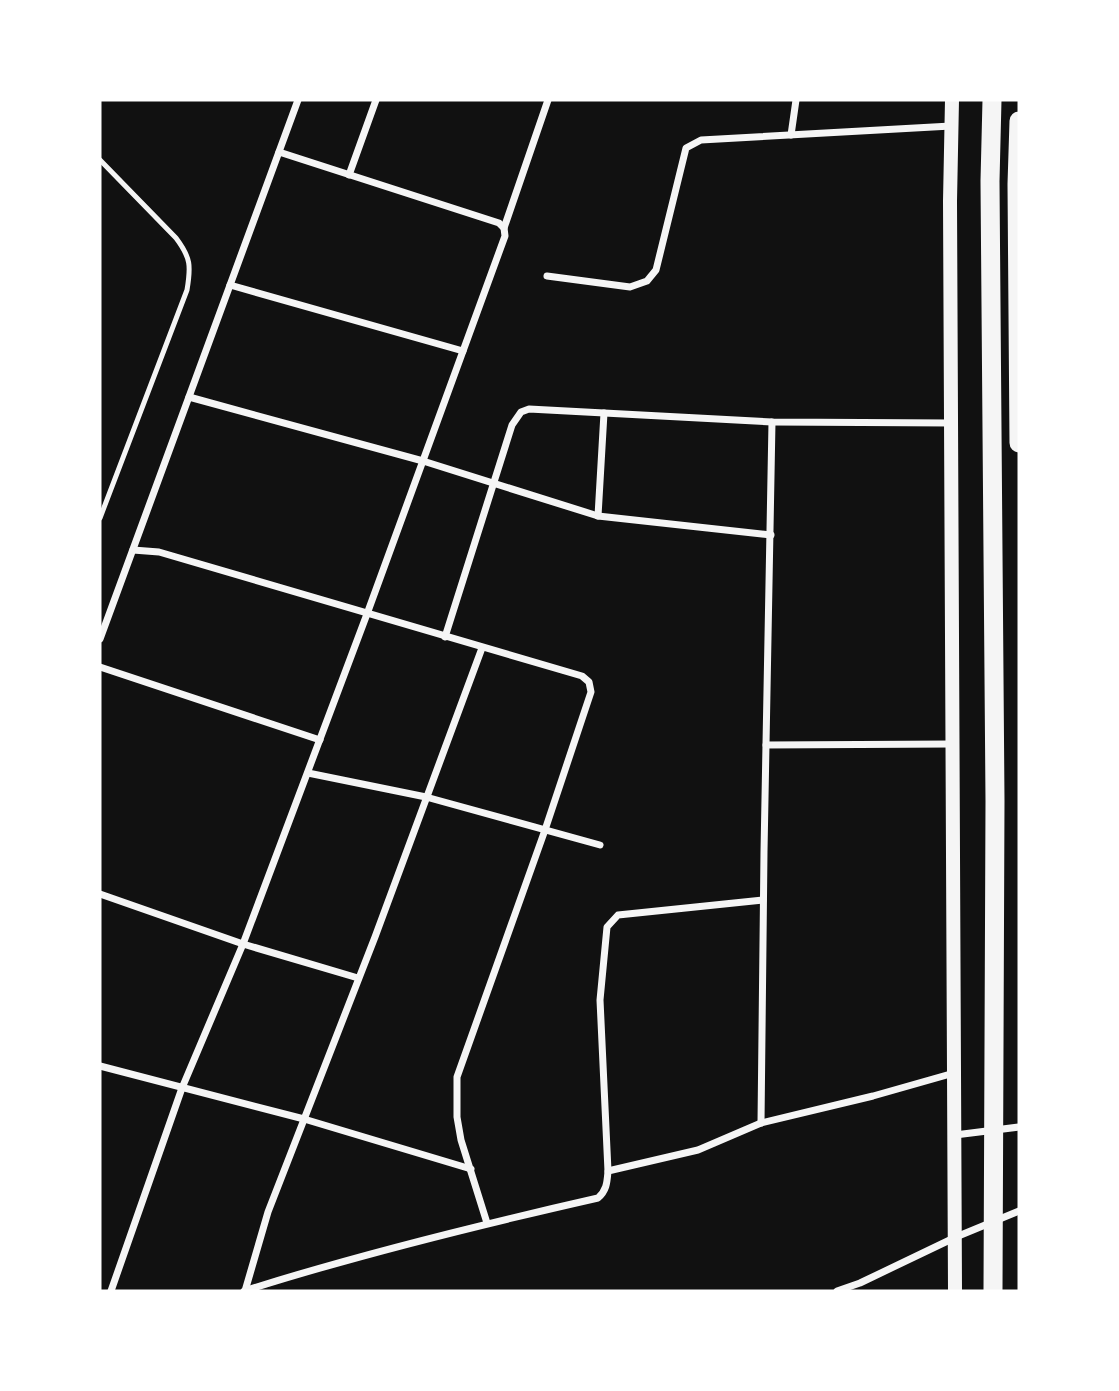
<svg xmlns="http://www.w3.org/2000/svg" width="1119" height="1391" font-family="'Alegreya Sans',sans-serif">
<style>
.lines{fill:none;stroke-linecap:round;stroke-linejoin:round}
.service{stroke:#f5f5f5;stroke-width:5}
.minor{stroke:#f5f5f5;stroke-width:7}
.secondary{stroke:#f5f5f5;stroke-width:14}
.trunk{stroke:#f5f5f5;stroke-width:19}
</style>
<rect width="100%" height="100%" fill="#111"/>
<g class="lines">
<path class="service" d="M100 160 176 238C191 258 191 266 187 290L100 518"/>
<g class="minor">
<polyline points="791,135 796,100"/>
<polyline points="349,175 376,100"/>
<polyline points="504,228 548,100"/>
<polyline points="547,276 630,287 647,281 656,270 686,148 701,140 951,126"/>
<polyline points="230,285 463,351"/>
<polyline points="189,397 423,461 598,516 771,535"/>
<polyline points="598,516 604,413"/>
<polyline points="133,550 159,552 582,676 589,682 591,692 545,830 457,1077 457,1117 461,1140 487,1223"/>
<polyline points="445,637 512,425 521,412 529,409 772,422 951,423"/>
<polyline points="100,639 298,100"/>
<polyline points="100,667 320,740"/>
<polyline points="766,745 952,744"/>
<polyline points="308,773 426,797 600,845"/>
<polyline points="100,894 243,944 358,978"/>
<polyline points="100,1066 304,1119 471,1169"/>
<polyline points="761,1123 764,852 772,422"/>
<polyline points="955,1135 1019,1127"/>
<polyline points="608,1171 600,1000 607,927 618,915 763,900"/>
<polyline points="111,1291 182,1088 243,944 367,614 505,236 504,228 499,223 279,152"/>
<path d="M244 1291C360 1254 479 1225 598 1198 607 1190 607 1182 608 1171L698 1150 761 1123 873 1096 954 1073"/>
<polyline points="245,1291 268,1212 375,937 482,648"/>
<polyline points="837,1291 860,1283 956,1237 1019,1211"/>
</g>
<polyline class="secondary" points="952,100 950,201 955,1291"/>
<g class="trunk">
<polyline points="992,100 990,181 995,801 993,1291"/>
<polyline points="1019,121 1017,184 1019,443"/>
</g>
</g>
<rect width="1119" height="1391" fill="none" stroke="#ffffff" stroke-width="203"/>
</svg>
